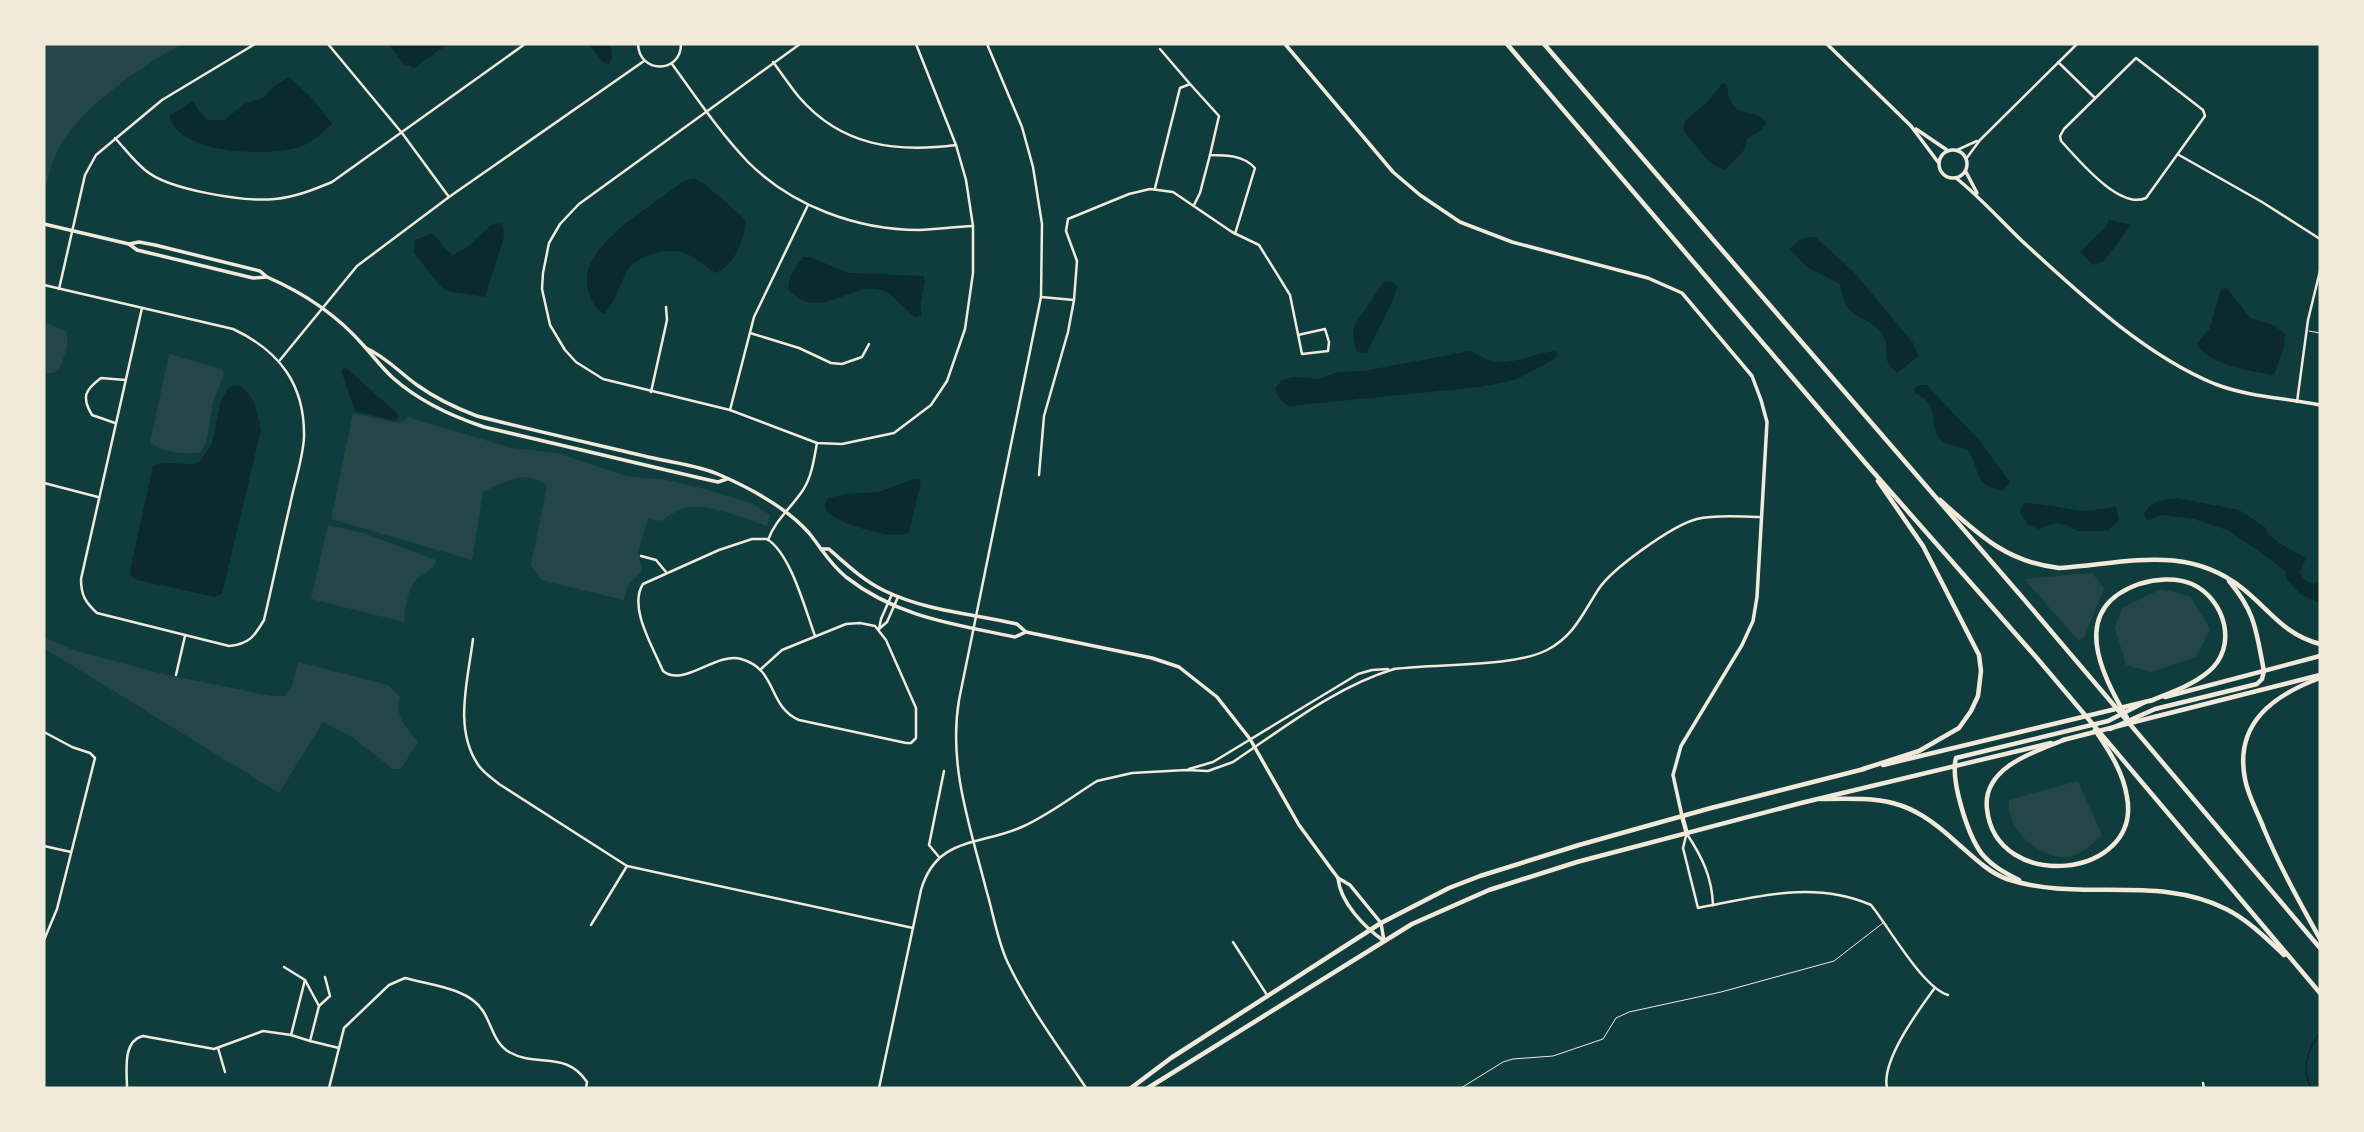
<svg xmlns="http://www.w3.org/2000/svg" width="2364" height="1132" font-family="'DM Sans',sans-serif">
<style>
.green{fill:#244646}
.water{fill:#0a2a2b}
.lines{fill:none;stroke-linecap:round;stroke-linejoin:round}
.stream{stroke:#0a2a2b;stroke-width:2}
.service{stroke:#f1e9da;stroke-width:1}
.minor{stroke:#f1e9da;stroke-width:2.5}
.tertiary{stroke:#f1e9da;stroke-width:3.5}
.secondary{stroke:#f1e9da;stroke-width:3.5}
.primary{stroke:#f1e9da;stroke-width:4.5}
.motorway{stroke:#f1e9da;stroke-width:4.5}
</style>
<rect width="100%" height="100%" fill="#0f3d3e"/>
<g class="green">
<path d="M44 44H182C141 67 76 109 56 154 49 169 46 185 44 202Z"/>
<path d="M44 322 66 331C70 346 64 356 59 370L52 373H44Z"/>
<path d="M169 354 222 369 224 374 213 402 207 440 201 452C187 455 162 452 150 443Z"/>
<path d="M353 413 397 423 404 421 407 417 512 448 557 453 626 476 667 480 705 489 754 504 770 515 767 526C746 519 706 502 685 508 676 510 668 517 660 521L648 518 638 552 642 571 628 585 624 600 541 580 531 565 547 486C526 468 504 482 483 492L472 560 331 519Z"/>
<path d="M328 525 363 533 436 560C433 571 426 572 417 579 407 589 405 609 404 622L311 599Z"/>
<polygon points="2092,573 2104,588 2085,636 2079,641 2024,579"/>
<polygon points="2161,589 2190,596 2210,629 2196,657 2151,672 2126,665 2115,628 2122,608"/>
<path d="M44 637 73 650 167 675 272 696H284L292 686 298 662 388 685 400 697C394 716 406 727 418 742L401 769H393L352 737 323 722 279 793 44 648Z"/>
<path d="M2078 781 2102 835C2090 846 2076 860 2059 857 2033 853 2005 826 2009 800Z"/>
</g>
<g class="water">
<polygon points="388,44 448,44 414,68 404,64"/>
<path d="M588 44H609C613 51 613 57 609 64L604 63Z"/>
<path d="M289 77 310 96 332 124C321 134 311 144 296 148 266 156 179 155 169 116L193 101 199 111 208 120H224L246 103 263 98 274 86Z"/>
<path d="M1723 83 1727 85C1730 123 1752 105 1766 122L1763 129 1747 139 1745 149 1725 170 1710 163 1683 130 1685 121 1708 101Z"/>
<path d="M694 178 703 183 745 219C746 239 734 266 715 273 706 267 697 259 687 254 671 246 636 255 627 271 619 285 616 303 604 314 595 309 593 303 589 293 571 249 656 204 683 181Z"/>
<polygon points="2109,220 2131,225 2104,261 2093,265 2080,252 2106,227"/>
<path d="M500 223 503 227 504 237 485 297 447 291 441 287 414 253 415 240 431 234C441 238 444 251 453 255L466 248 491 225Z"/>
<path d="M1815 237 1853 271 1913 343 1919 356 1897 373C1878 358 1892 349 1882 333 1878 328 1874 325 1869 322 1848 311 1845 308 1840 284L1807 267 1790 249 1802 238Z"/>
<path d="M803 257 812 258 849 273 923 276 925 280 921 301V316L915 317C907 311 895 297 886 292 861 280 838 305 812 303 803 302 795 295 788 290L790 276Z"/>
<polygon points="1384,282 1392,282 1397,286 1393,300 1367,353 1356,352 1353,332 1355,324"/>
<path d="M2227 288 2250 318 2274 325 2285 334 2284 347 2274 375C2251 371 2209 365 2196 344L2210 328 2221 289Z"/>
<path d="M1470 351C1478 354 1486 361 1495 362 1516 364 1535 353 1556 351L1558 354 1553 360 1515 380 1480 387 1290 406C1281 403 1276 396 1276 387L1282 380 1294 377 1318 379 1338 372 1364 371Z"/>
<polygon points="345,367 398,414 398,418 395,421 355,411 341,370"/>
<path d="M238 385C255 394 257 412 261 430L222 594 215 597 137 580 131 576 130 570 153 466C166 459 184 467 199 463L212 444 221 400 229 387Z"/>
<path d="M1920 385H1927L1979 440 2010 482 2003 491C1968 483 1984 472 1967 449 1961 447 1951 446 1945 443 1924 429 1945 407 1915 393L1914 388Z"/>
<path d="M913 479H918L921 482 909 533C891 540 839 524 826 511L825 503 828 498 846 494 879 492Z"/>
<path d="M2177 498 2239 510 2265 527 2269 535 2279 543 2306 558 2300 572C2304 581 2311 587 2320 581V603L2300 594 2287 580 2285 571 2259 551 2227 530 2194 519 2161 515 2147 521 2144 514C2150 501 2164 499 2177 498Z"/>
<polygon points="2028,503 2085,511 2116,507 2119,521 2107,531 2078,531 2066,525 2056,523 2039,529 2028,525 2020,513 2023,504"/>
</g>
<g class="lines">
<path class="stream" d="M2311 1088C2301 1068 2307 1050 2320 1033"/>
<g class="service">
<polyline points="2309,331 2320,333"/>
<polyline points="1461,1088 1503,1062 1513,1059 1553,1056 1603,1039 1616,1018 1629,1012 1721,992 1834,961 1883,923"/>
</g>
<g class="minor">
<polyline points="328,44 402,133 449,197"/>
<path d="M638 44C639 74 681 74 681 44"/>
<polyline points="800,44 579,204 560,224 549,243 543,273 542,289 550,325 565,350 576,362 603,379 730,410 817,443 842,444 894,433 931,405 947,381 965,329 973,273 973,226 966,180 956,145 916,44"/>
<path d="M987 44 1022 127 1033 167 1042 224 1041 297 959 700C948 765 970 826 986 889 993 912 997 939 1007 961 1028 1006 1059 1047 1086 1088"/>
<polyline points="1160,49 1190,84"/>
<path d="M2136 58 2203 110 2205 116 2146 198C2119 210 2078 159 2061 141L2060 136 2064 129Z"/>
<path d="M773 62C782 74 790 86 799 97 841 146 896 153 956 145"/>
<polyline points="2058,62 2095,98"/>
<path d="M672 64C696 97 720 133 748 162 792 206 857 230 919 230 937 229 955 227 973 226"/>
<path d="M115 138C125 149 134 161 145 170 168 190 244 202 275 199 295 197 313 190 332 182L525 44"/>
<polyline points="1957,150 1977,141"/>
<polyline points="2179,155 2262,202 2320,239"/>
<polyline points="1966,159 1980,140 2077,44"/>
<path d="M1155 188 1180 88 1190 84 1219 116 1210 155C1226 155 1243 155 1255 168L1235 234"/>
<polyline points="1194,205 1200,193 1210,155"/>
<path d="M44 285 233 329C280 351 305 385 304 437 303 459 294 484 290 505 281 543 273 582 264 620 254 637 249 644 229 646L97 613C85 602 81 595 81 579L142 308"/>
<polyline points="59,289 85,175 96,155 162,100 255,44"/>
<polyline points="1041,297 1074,300 1077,261 1066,231 1068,219 1129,194 1150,189 1173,192 1232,232 1259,245 1290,295 1302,354 1328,351 1329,342 1325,329 1298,335"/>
<polyline points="750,333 799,348 831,363 842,364 862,357 869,344"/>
<polyline points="280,360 357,266 449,197 644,61"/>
<polyline points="651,392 667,320 666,307"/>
<polyline points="2297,402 2308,320 2320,271"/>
<polyline points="730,410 754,317 808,205"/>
<path d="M115 423 92 415C81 397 85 390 101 378L125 380"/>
<polyline points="1039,475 1044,416 1068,332 1074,300"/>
<polyline points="44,483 98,497"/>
<path d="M768 540C775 520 792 507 803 490 812 476 814 459 817 443"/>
<polyline points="641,556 656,560 666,572"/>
<polyline points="879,629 887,622 898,597"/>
<polyline points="879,629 881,619 892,594"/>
<path d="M473 639C468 680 453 730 479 766 484 773 492 778 499 784L627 866 913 928"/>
<path d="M761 669 782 650 846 624 860 623 875 626 886 640 916 708V738L911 743H906L799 720C767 706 778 669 741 659 715 652 684 688 663 671 653 647 628 607 643 584L719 550 752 539H767C791 554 805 609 815 636"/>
<path d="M1394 669C1437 663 1512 668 1547 650 1574 636 1583 613 1598 590 1611 569 1673 525 1697 519 1718 514 1741 517 1761 517"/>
<polyline points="176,675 185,636"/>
<polyline points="44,732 72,747 90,753 95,758 57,909 44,940"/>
<polyline points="1189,769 1213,762 1358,674 1372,670 1388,669"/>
<path d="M1687 834C1702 857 1712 877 1713 905"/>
<path d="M1686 836 1683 848 1698 908C1756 897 1813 880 1871 905 1889 927 1922 987 1948 995"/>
<polyline points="44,846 71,852"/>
<polyline points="939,857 929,845 944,771"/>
<polyline points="591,925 627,866"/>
<polyline points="1233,942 1267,995"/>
<polyline points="284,967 305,980 319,1006"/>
<polyline points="325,977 330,996 319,1006 310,1041 339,1048"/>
<polyline points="305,980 291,1035 310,1041"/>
<polyline points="218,1048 225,1072"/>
<polyline points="2203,1083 2204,1088"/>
<path d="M127 1088C127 1071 122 1041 143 1036L214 1049 263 1031 291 1035"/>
<path d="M329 1088 344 1028 389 985 405 978C430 985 469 988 483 1011 492 1025 494 1043 509 1052 537 1068 566 1050 587 1082L586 1088"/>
<path d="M879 1088 921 890C937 835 982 846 1024 826 1050 814 1073 796 1097 781L1132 773 1186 770 1208 771 1233 762C1284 728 1335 687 1394 669"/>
<path d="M1887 1088C1881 1061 1918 1011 1934 989"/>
</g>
<g class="tertiary">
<polyline points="1827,44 1911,126 1938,162"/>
<polyline points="1916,129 1947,150"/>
<circle cx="1953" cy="164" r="14"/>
<polyline points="1966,172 1977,193"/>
<path d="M1956 178C1980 197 2000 220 2022 241 2079 293 2144 355 2215 384 2249 397 2285 398 2320 405"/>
<polyline points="44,224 129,244 137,250 253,278 267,277"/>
<path d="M129 244 139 242 155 245 260 271 267 277C304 293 338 316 364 346 374 357 382 368 393 378 419 401 451 416 484 427L700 478 718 482 727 479"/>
<path d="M366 348C386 357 399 372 417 385 435 398 456 408 477 416 535 431 594 444 653 458 674 463 700 466 720 475 752 489 786 507 809 533 822 549 829 563 846 577 897 617 953 624 1015 637L1026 632"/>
<path d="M821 549H829C847 565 864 581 885 591 926 611 974 614 1017 624L1026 632 1152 658 1179 667 1217 697 1250 739 1299 825 1332 870 1338 878 1350 885 1381 923 1384 941"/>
<path d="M1338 878C1340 902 1364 927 1384 941"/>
</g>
<polyline class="secondary" points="1285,44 1393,172 1420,195 1460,222 1512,242 1648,278 1682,293 1752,376 1761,400 1767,422 1757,597 1753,621 1742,645 1681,746 1673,775 1682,816"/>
<g class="primary">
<polyline points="2165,697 2320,656"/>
<polyline points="2063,740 2320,675"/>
<polyline points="1883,765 2153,700"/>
<polyline points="1682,816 1687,834"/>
<polyline points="1131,1088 1171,1058 1381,923 1449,888 1480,876 1579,845 1711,808 1864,769"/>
<polyline points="1148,1088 1412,924 1489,890 1577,862 1801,803 2051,743"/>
</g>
<g class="motorway">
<polyline points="1507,44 1868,466 2036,657 2320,993"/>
<polyline points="1544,44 2022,597 2320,948"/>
<path d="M1940 500C1978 534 2006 562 2059 568 2124 564 2186 543 2242 588 2270 610 2284 635 2320 644"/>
<path d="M2320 678C2274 695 2234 723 2245 779 2248 796 2258 813 2264 829 2280 867 2300 903 2320 939"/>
<path d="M2127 718C2101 673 2068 609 2139 584 2155 579 2176 577 2192 584 2225 599 2239 647 2208 672 2191 686 2170 693 2150 701"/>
<path d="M2110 729 2155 709 2257 684 2262 679 2264 671C2256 631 2256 613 2229 581"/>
<path d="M2064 740C2033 752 1982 768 1987 809 1996 894 2142 879 2127 797 2123 771 2109 751 2095 730"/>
<polyline points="1863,769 1919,751 1959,728 1971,711 1978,696 1981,671 1979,655 1938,575 1923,546 1878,481"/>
<path d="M1820 799C1884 798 1907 797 1956 842 1971 855 1989 873 2007 879 2079 903 2157 874 2226 909 2248 920 2266 938 2284 955"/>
<path d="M2019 880C2005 873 1992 866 1982 854 1968 836 1950 780 1956 758L2108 721 2145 702"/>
</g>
</g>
<rect width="2364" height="1132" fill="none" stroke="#f1e9da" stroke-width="91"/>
</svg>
